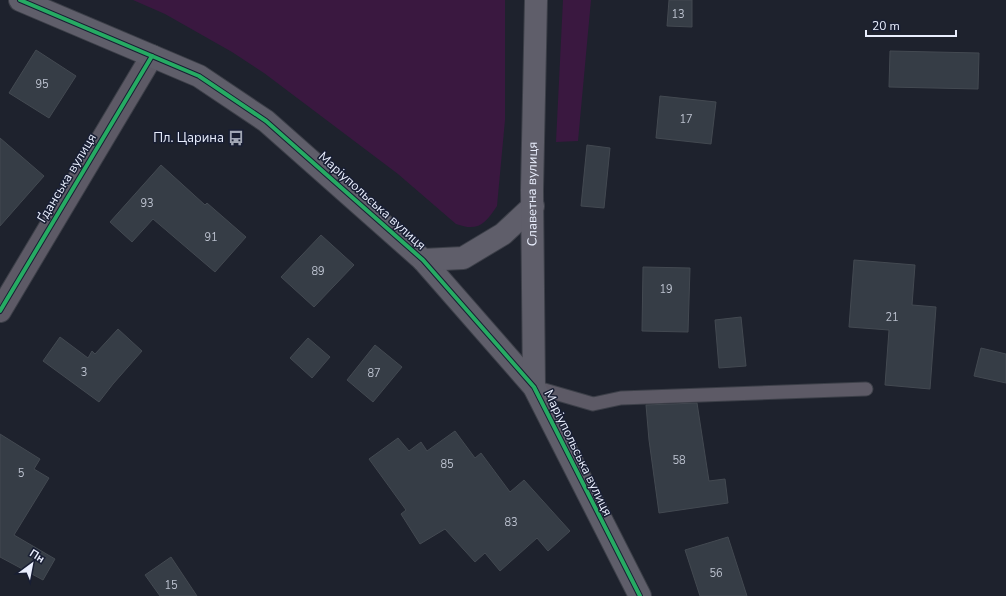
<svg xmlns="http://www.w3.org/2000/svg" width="1006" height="596" font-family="'Nunito Sans',sans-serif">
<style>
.green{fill:#3a1840}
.building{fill:#363d46;stroke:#434951}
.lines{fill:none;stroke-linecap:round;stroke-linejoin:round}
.lane-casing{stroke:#3c3f48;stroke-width:15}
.street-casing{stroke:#3c3f48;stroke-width:24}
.secondary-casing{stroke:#3c3f48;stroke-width:24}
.lane{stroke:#5d5a66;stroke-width:13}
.street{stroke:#5d5a66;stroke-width:22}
.secondary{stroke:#5f5e6a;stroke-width:22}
.cycleway-casing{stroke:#181e33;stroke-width:6}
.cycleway{stroke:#26ab63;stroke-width:4}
.labels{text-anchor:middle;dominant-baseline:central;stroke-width:3;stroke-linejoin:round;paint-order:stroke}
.number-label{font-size:11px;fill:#bcc2cf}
.poi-label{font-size:13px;fill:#e9eefd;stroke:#181e33;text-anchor:end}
.street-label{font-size:13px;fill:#e9eefd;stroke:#181e33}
</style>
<rect width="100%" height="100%" fill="#1e222d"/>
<g class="green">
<path d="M133 0H505V120L497 206C485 224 478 232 456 224L398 174 264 73 232 52 165 14Z"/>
<polygon points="563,0 591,0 578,141 556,142"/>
</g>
<g class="building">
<polygon points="669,0 692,0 692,27 667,26"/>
<polygon points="36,50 76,76 49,118 9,93"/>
<polygon points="890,51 979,53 978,89 889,87"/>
<polygon points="660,96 716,102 711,144 656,138"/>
<polygon points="0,138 44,176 0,226"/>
<polygon points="587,145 610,148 604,208 581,206"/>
<polygon points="161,165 205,205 207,203 246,237 215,272 153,219 132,242 110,222"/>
<polygon points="321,235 354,265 314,307 281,277"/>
<polygon points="854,260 915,265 912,305 936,307 930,389 885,385 889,330 849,327"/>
<polygon points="643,267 690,268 688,332 642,331"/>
<polygon points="741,317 746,366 719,368 715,320"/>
<polygon points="118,329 142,351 113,384 99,402 43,361 60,337 88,358 92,351 95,354"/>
<polygon points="308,338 330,357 312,378 290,358"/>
<polygon points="375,345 402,367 373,402 347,380"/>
<polygon points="981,348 1006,354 1006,383 974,376"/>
<polygon points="697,403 709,481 725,479 728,503 659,513 649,440 646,405"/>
<polygon points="455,431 475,458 481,453 510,492 524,480 570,531 548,551 537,538 500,571 485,553 475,562 445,529 420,544 401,514 406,510 369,459 398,438 409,451 421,442 427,451"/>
<polygon points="0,434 40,459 34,469 49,478 14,535 55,559 43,580 0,557"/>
<polygon points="728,537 747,596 700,596 685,550"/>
<polygon points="171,557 197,596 160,596 145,575"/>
</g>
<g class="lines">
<defs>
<polyline id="lane" points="534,387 593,404 621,398 866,389"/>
<polyline id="street" points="0,311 152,56"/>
<g id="secondary">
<polyline points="20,0 199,76 266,121 423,260 534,387 640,596"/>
<polyline points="423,260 463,258 503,234 533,206"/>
<path id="s1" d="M534 387 532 190 536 0"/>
</g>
</defs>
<use href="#lane" class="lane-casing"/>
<use href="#street" class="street-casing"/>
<use href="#secondary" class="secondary-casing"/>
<use href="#lane" class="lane"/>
<use href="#street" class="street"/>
<use href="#secondary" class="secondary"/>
<defs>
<g id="cycleway">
<polyline points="20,0 199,76 266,121 423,260 534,387 640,596"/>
<polyline points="0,311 152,56"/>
</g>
</defs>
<use href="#cycleway" class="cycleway-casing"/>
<use href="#cycleway" class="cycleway"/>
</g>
<defs>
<symbol id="bus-bare" viewBox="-9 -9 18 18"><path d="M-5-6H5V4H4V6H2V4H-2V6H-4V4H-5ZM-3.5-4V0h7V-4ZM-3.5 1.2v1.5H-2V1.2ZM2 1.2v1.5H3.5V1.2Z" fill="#a2a7b4" stroke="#181e33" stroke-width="2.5" paint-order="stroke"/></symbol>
</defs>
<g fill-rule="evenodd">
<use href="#bus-bare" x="225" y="127" width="22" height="22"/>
</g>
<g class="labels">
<g class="number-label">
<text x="678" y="14">13</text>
<text x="42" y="84">95</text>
<text x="686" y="119">17</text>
<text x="147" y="203">93</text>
<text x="211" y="237">91</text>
<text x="318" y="271">89</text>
<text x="666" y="289">19</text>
<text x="892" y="317">21</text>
<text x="84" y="372">3</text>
<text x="374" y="373">87</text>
<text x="679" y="460">58</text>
<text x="447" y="464">85</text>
<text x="21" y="473">5</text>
<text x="511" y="522">83</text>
<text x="716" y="573">56</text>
<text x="171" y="585">15</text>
</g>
<g class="poi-label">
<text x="224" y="138">Пл. Царина</text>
</g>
<g class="street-label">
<text transform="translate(67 178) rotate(-59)">Ґданська вулиця</text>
<text stroke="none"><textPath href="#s1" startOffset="193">Славетна вулиця</textPath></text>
<text transform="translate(372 201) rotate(42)">Маріупольська вулиця</text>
<text transform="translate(578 453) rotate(64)">Маріупольська вулиця</text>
</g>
</g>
<g transform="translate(32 564) rotate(32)" stroke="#181e33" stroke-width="3" paint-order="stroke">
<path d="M0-3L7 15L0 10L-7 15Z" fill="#e9eefd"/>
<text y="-6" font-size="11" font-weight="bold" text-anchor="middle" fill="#e9eefd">Пн</text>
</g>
<path d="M866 30v6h90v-6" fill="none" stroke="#e9eefd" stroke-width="2"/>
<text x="872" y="30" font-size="12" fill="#e9eefd" stroke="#181e33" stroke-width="3" paint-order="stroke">20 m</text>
</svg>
